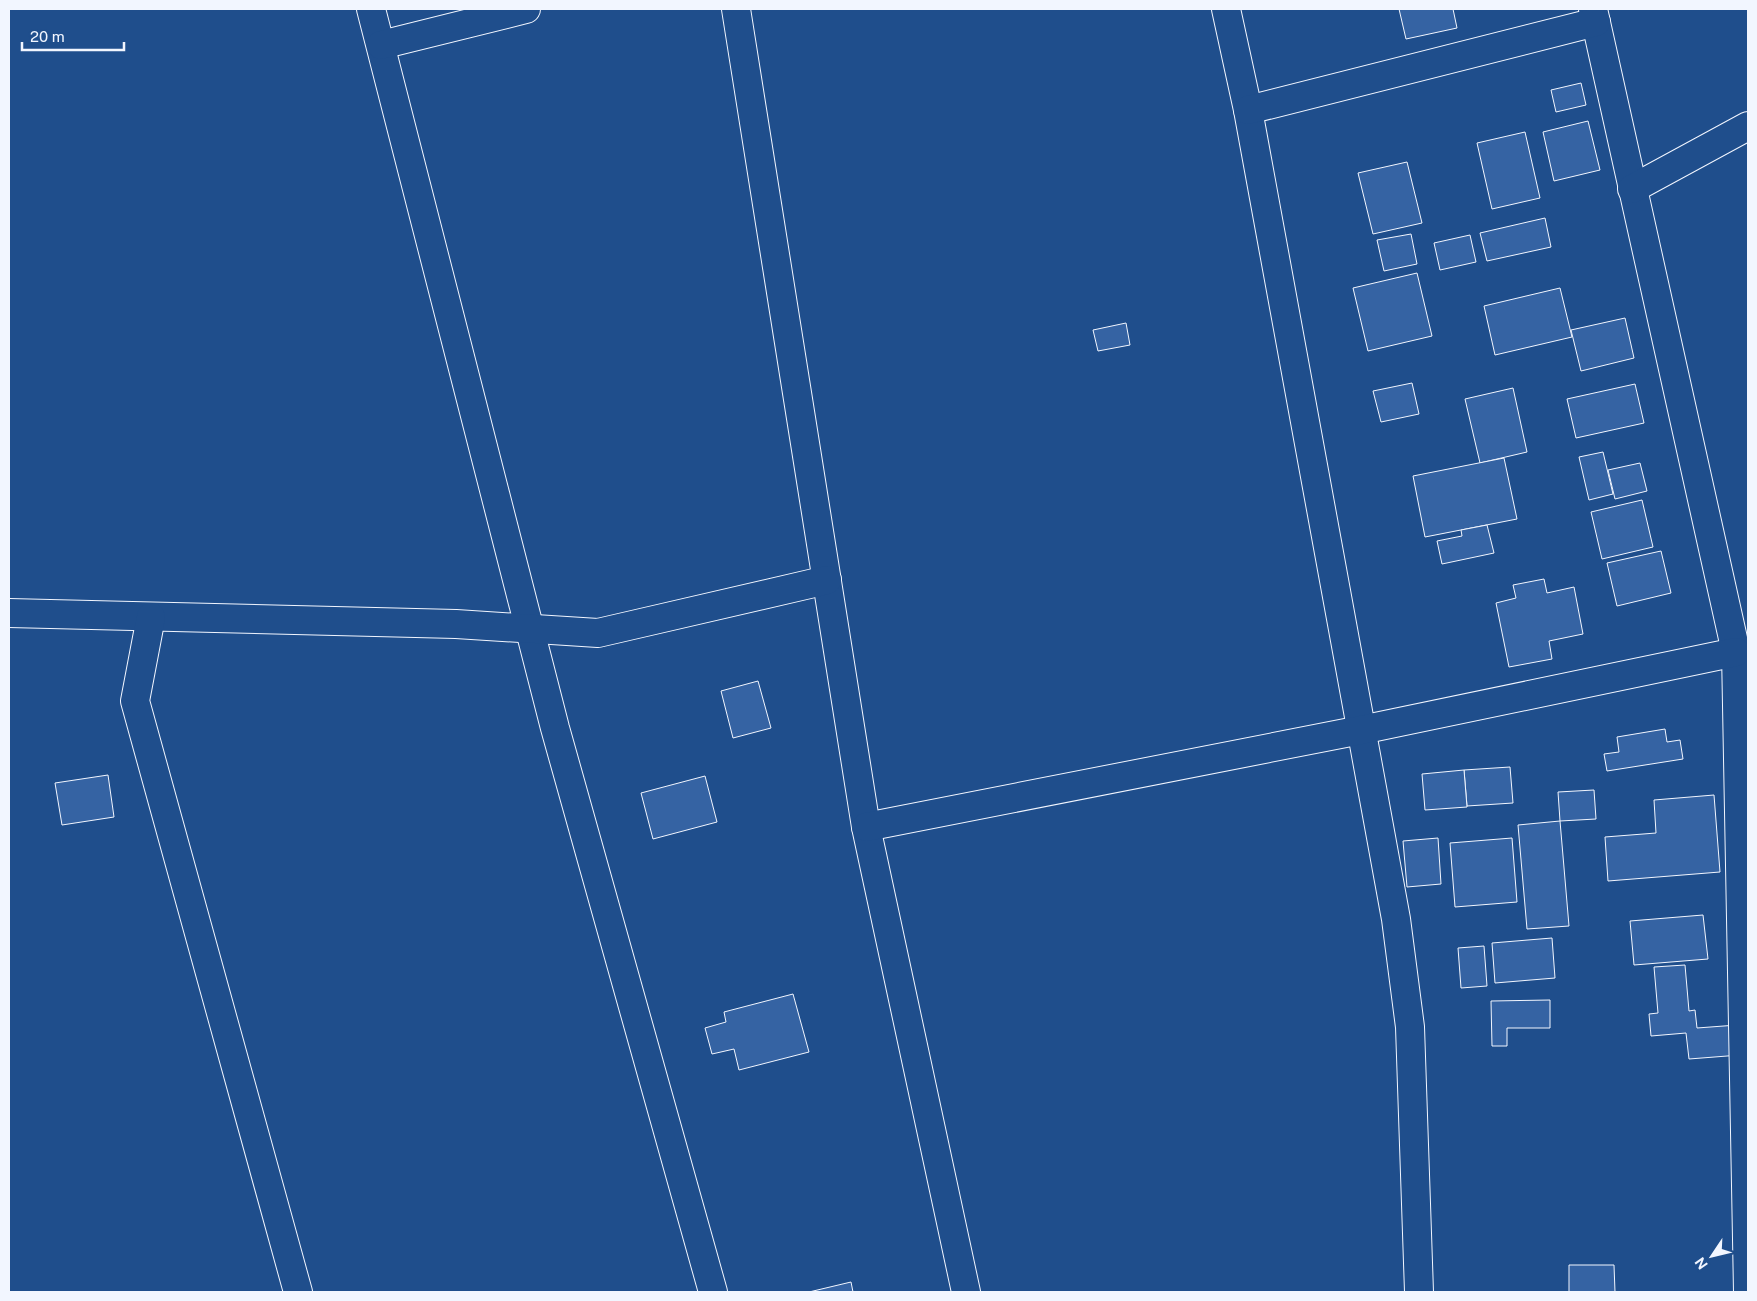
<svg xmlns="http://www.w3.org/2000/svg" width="1757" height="1301" font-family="'Public Sans',sans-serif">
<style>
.building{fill:#3563a3;stroke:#f2f6ff}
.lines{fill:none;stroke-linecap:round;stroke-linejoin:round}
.minor-casing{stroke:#f2f6ff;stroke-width:30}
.minor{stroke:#1f4e8c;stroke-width:28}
</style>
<rect width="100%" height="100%" fill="#1f4e8c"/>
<g class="building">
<polygon points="1399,9 1453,9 1457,28 1406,39"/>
<polygon points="1581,83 1586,105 1556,112 1551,90"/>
<polygon points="1588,121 1600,170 1554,181 1543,132"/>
<polygon points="1525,132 1540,198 1492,209 1477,143"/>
<polygon points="1407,162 1422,223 1373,234 1358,173"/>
<polygon points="1545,218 1551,247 1487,261 1480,233"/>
<polygon points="1411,234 1417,264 1384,271 1377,240"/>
<polygon points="1470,235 1476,262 1440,270 1434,243"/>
<polygon points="1417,273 1432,336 1368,351 1353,288"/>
<polygon points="1560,288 1572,337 1495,355 1484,306"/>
<polygon points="1625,318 1634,358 1581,371 1571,330"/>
<polygon points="1126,323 1130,345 1098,351 1093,330"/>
<polygon points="1412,383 1419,414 1381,422 1373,391"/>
<polygon points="1635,384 1644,423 1576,438 1567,399"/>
<polygon points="1513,388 1527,452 1480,463 1465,399"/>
<polygon points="1603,452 1613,494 1589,500 1579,457"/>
<polygon points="1504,458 1517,519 1425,537 1413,476"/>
<polygon points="1640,463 1647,491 1615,499 1608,470"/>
<polygon points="1642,500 1653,547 1602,559 1591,512"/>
<polygon points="1487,525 1494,553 1442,564 1437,541 1462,536 1461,530"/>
<polygon points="1661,551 1671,593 1617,606 1607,563"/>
<polygon points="1544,579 1547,593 1574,587 1583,634 1549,641 1552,659 1509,667 1496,603 1516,598 1513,585"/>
<polygon points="758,681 771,728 733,738 721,691"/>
<polygon points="1665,729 1667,742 1680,740 1683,759 1607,771 1604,754 1619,752 1617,737"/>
<polygon points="1510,767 1513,803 1467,806 1464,770"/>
<polygon points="1464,770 1467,807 1425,810 1422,774"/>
<polygon points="108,775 114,817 62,825 55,783"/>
<polygon points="705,776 717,822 653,839 641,793"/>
<polygon points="1594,790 1596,819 1560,821 1558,792"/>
<polygon points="1714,795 1720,872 1608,881 1605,837 1656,833 1654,800"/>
<polygon points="1560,821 1569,926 1527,929 1518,825"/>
<polygon points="1438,838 1441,884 1407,887 1403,841"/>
<polygon points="1512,838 1517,902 1455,907 1450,843"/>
<polygon points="1703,915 1708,959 1634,965 1630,921"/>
<polygon points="1552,938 1555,978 1495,983 1492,943"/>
<polygon points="1484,946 1487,986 1461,988 1458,948"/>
<polygon points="1685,965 1689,1011 1695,1010 1697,1028 1737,1025 1740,1055 1689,1059 1686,1033 1651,1036 1649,1014 1658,1013 1654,967"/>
<polygon points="793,994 809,1052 739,1070 734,1049 712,1054 705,1028 726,1022 724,1012"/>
<polygon points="1550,1000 1550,1028 1507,1028 1507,1046 1492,1046 1491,1001"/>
<polygon points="1569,1265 1614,1265 1615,1292 1569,1292"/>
<polygon points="851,1282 853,1292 809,1292"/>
</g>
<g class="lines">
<defs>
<g id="minor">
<polyline points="371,9 555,728 713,1292"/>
<polyline points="736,9 866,827 966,1292"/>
<polyline points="1226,9 1248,110 1396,919 1410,1027 1419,1292"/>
<polyline points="1593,9 1736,652 1748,1292"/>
<polyline points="381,45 526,9"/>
<polyline points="1248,110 1596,22"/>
<polyline points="1632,189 1748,126"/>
<polyline points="9,613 456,624 598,633 827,580"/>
<polyline points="151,617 135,701 298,1292"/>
<polyline points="866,827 1361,730 1736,652"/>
</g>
</defs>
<use href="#minor" class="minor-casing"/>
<use href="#minor" class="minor"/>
</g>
<rect width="1757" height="1301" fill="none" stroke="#f2f6ff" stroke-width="20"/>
<g transform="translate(1712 1256) rotate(235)" stroke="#1f4e8c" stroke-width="4" paint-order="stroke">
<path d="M0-4L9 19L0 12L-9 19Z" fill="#f2f6ff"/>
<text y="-8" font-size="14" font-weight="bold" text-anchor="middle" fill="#f2f6ff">N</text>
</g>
<path d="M22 42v8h102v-8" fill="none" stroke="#f2f6ff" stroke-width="2.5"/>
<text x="30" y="42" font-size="15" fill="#f2f6ff" stroke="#1f4e8c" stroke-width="4" paint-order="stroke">20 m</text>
</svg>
